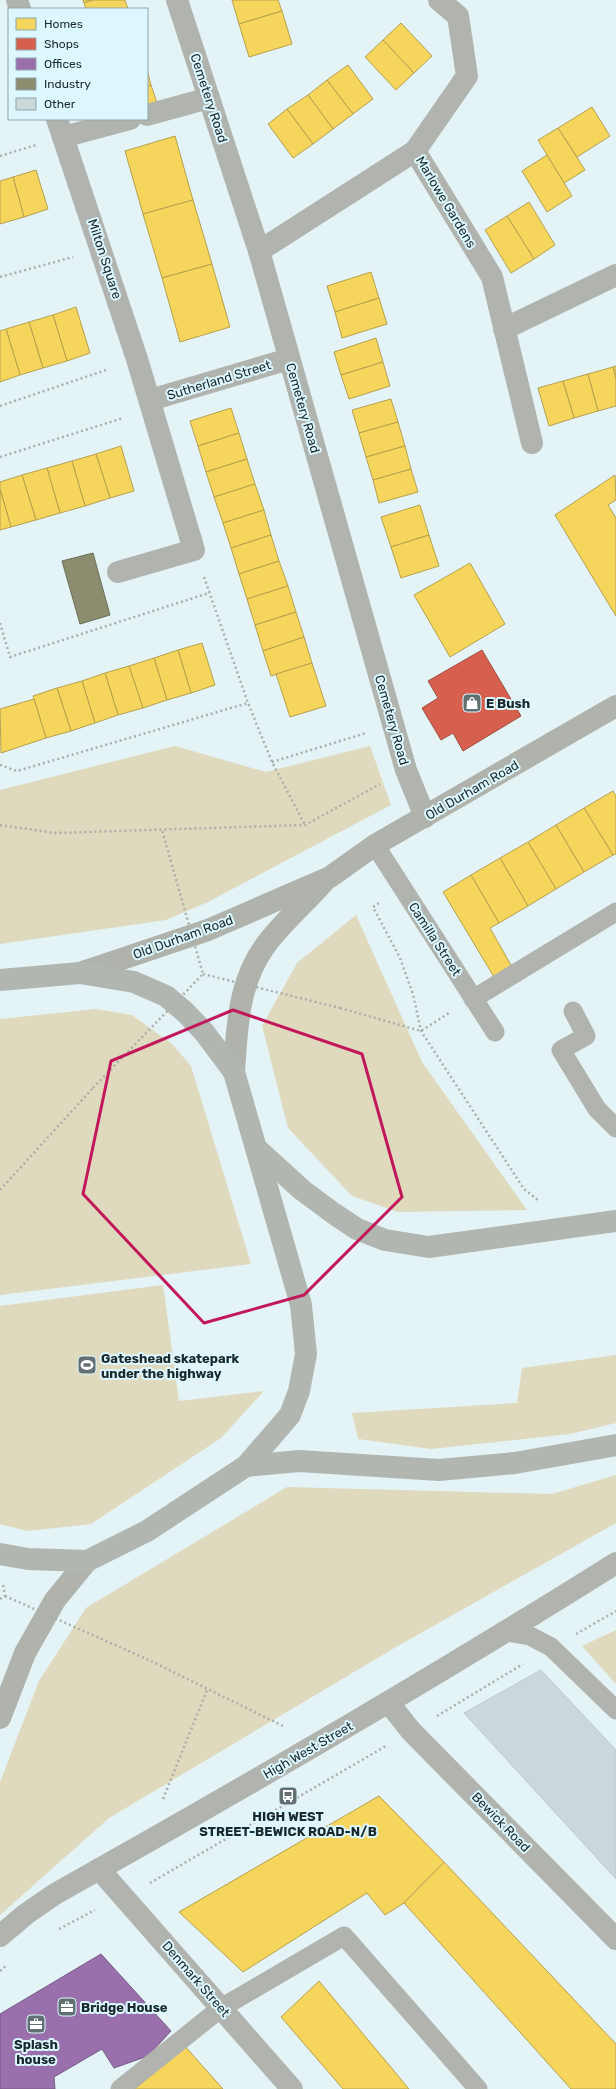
<svg xmlns="http://www.w3.org/2000/svg" width="616" height="2089" font-family="Rubik,sans-serif">
<style>
.green{fill:#dfdabd}
.homes{fill:#f6d55c;stroke:#b5a14e}
.shops{fill:#d6604d;stroke:#9e5043}
.offices{fill:#9970ab;stroke:#745b85}
.industry{fill:#8c8c6e;stroke:#6a6e5a}
.building{fill:#cbd8db;stroke:#bccacd}
.lines{fill:none;stroke-linecap:round;stroke-linejoin:round}
.path{stroke:#abaeaa;stroke-width:2.5;stroke-dasharray:2 3;stroke-linecap:butt}
.lane{stroke:#b1b4ae;stroke-width:19}
.street{stroke:#b1b4ae;stroke-width:22}
.secondary{stroke:#b0b3ab;stroke-width:22}
.primary{stroke:#b1b7b0;stroke-width:22}
.path-bridge{stroke:#abaeaa;stroke-width:2.5;stroke-dasharray:2 3;stroke-linecap:butt}
.marked{fill:none;stroke:#c2185b;stroke-width:3;stroke-linejoin:round}
.labels{text-anchor:middle;dominant-baseline:central;stroke-width:4;stroke-linejoin:round;paint-order:stroke}
.street-label{font-size:13px;fill:#1c292c;stroke:#dcf8fe}
.poi-label{font-size:13px;font-weight:bold;fill:#1c292c;stroke:#dcf8fe;text-anchor:start}
</style>
<rect width="100%" height="100%" fill="#e4f3f6"/>
<g class="green">
<polygon points="175,746 266,772 370,746 391,805 208,902 166,920 0,944 0,790"/>
<polygon points="356,915 422,1062 527,1210 398,1212 352,1196 288,1128 262,1026 297,963"/>
<polygon points="96,1009 132,1015 172,1044 191,1066 251,1264 0,1295 0,1019"/>
<polygon points="163,1285 179,1401 264,1391 221,1438 91,1524 27,1531 0,1524 0,1306"/>
<polygon points="616,1355 616,1423 570,1434 431,1449 358,1439 352,1413 517,1403 522,1368"/>
<polygon points="616,1475 616,1523 396,1647 109,1818 0,1915 0,1782 39,1681 86,1608 287,1487 552,1494"/>
<polygon points="616,1630 616,1684 582,1646"/>
</g>
<g class="homes">
<polygon points="83,0 93,0 84,3"/>
<polygon points="93,0 125,0 128,9 86,9 84,3"/>
<polygon points="232,0 278,0 282,11 239,24"/>
<polygon points="282,11 292,44 249,57 239,24"/>
<polygon points="401,23 432,56 414,73 383,40"/>
<polygon points="383,40 414,73 396,90 365,57"/>
<polygon points="348,65 373,99 353,114 327,80"/>
<polygon points="147,70 151,85 147,86"/>
<polygon points="327,80 353,114 333,129 308,95"/>
<polygon points="151,85 159,109 147,112 147,86"/>
<polygon points="308,95 333,129 313,144 287,109"/>
<polygon points="592,107 610,136 577,157 558,128"/>
<polygon points="287,109 313,144 293,158 268,124"/>
<polygon points="558,128 585,170 564,183 538,140"/>
<polygon points="175,136 193,200 143,214 125,151"/>
<polygon points="547,155 572,196 547,212 522,171"/>
<polygon points="36,170 48,209 24,217 13,177"/>
<polygon points="13,177 24,217 0,224 0,181"/>
<polygon points="193,200 212,264 162,278 143,214"/>
<polygon points="529,202 555,245 534,259 507,216"/>
<polygon points="507,216 534,259 511,273 485,230"/>
<polygon points="212,264 230,327 180,342 162,278"/>
<polygon points="371,272 379,298 335,312 327,286"/>
<polygon points="379,298 387,324 342,338 335,312"/>
<polygon points="76,307 90,353 67,361 53,315"/>
<polygon points="53,315 67,361 43,368 29,322"/>
<polygon points="29,322 43,368 20,375 6,329"/>
<polygon points="6,329 20,375 0,382 0,331"/>
<polygon points="376,338 383,362 341,375 334,352"/>
<polygon points="383,362 390,386 349,399 341,375"/>
<polygon points="616,366 616,379 613,367"/>
<polygon points="613,367 616,379 616,406 598,411 588,374"/>
<polygon points="588,374 598,411 574,418 563,381"/>
<polygon points="563,381 574,418 549,426 538,388"/>
<polygon points="391,399 398,422 359,433 352,410"/>
<polygon points="231,408 239,433 198,446 190,421"/>
<polygon points="398,422 405,446 366,457 359,433"/>
<polygon points="239,433 247,459 206,472 198,446"/>
<polygon points="121,446 134,491 110,498 96,454"/>
<polygon points="405,446 411,469 373,480 366,457"/>
<polygon points="96,454 110,498 85,506 72,461"/>
<polygon points="247,459 255,484 214,497 206,472"/>
<polygon points="72,461 85,506 60,513 47,468"/>
<polygon points="47,468 60,513 36,520 22,475"/>
<polygon points="411,469 418,492 379,503 373,480"/>
<polygon points="22,475 36,520 11,527 0,489 0,482"/>
<polygon points="615,475 616,500 608,505 616,518 616,616 555,515"/>
<polygon points="255,484 264,510 223,523 214,497"/>
<polygon points="0,489 11,527 0,530"/>
<polygon points="420,505 429,535 391,547 381,517"/>
<polygon points="264,510 271,535 231,548 223,523"/>
<polygon points="271,535 279,561 239,574 231,548"/>
<polygon points="429,535 439,566 401,578 391,547"/>
<polygon points="279,561 288,586 247,599 239,574"/>
<polygon points="470,563 505,624 450,657 414,595"/>
<polygon points="288,586 296,612 255,625 247,599"/>
<polygon points="296,612 304,637 263,651 255,625"/>
<polygon points="304,637 312,663 271,676 263,651"/>
<polygon points="202,643 215,685 191,693 178,650"/>
<polygon points="178,650 191,693 167,700 154,658"/>
<polygon points="154,658 167,700 143,708 129,666"/>
<polygon points="312,663 326,706 290,717 276,674"/>
<polygon points="129,666 143,708 118,715 105,673"/>
<polygon points="105,673 118,715 95,723 82,681"/>
<polygon points="82,681 95,723 71,731 57,688"/>
<polygon points="57,688 71,731 46,738 33,696"/>
<polygon points="34,699 46,738 1,753 0,709"/>
<polygon points="613,791 616,796 616,854 613,855 584,808"/>
<polygon points="584,808 613,855 584,872 556,825"/>
<polygon points="556,825 584,872 556,889 528,842"/>
<polygon points="528,842 556,889 528,906 500,858"/>
<polygon points="500,858 528,906 499,923 471,875"/>
<polygon points="471,875 499,923 490,928 512,967 494,977 443,892"/>
<polygon points="379,1796 444,1862 404,1903 385,1915 367,1893 243,1972 179,1912"/>
<polygon points="444,1862 616,2044 616,2089 571,2089 404,1903"/>
<polygon points="319,1981 409,2089 343,2089 281,2017"/>
<polygon points="183,2044 223,2089 135,2089"/>
</g>
<polygon class="shops" points="482,650 521,716 463,751 453,733 441,740 422,708 438,698 428,681"/>
<polygon class="offices" points="101,1954 171,2031 148,2056 114,2068 102,2049 54,2077 55,2089 0,2089 0,2014"/>
<polygon class="industry" points="93,553 110,615 80,624 62,561"/>
<polygon class="building" points="541,1670 616,1750 616,1879 464,1713"/>
<g class="lines">
<g class="path">
<polyline points="0,156 36,145"/>
<polyline points="0,277 73,257"/>
<polyline points="0,406 109,369"/>
<polyline points="0,457 123,418"/>
<polyline points="204,577 248,703"/>
<polyline points="0,623 10,657 209,593"/>
<polyline points="272,762 366,733"/>
<polyline points="0,765 17,771 248,703 272,762 305,825"/>
<polyline points="0,825 55,833 305,825 380,784"/>
<polyline points="379,903 373,907 400,958 413,994 421,1031 524,1189 539,1201"/>
<polyline points="340,1008 421,1031 449,1013"/>
<polyline points="0,1190 93,1088"/>
<polyline points="0,1599 5,1596 3,1584"/>
<polyline points="576,1634 616,1611"/>
<polyline points="151,1661 285,1727"/>
<polyline points="437,1716 523,1664"/>
<polyline points="163,1799 207,1690"/>
<polyline points="150,1883 386,1746"/>
<polyline points="59,1929 95,1910"/>
<polyline points="0,1971 7,1965"/>
</g>
<g class="lane">
<polyline points="375,845 495,1032"/>
<polyline points="473,999 616,912"/>
<polyline points="573,1011 586,1036 561,1050 597,1109 616,1128"/>
<polyline points="507,1632 530,1636 551,1647 616,1710"/>
<polyline points="120,2089 221,2008 344,1936 478,2089"/>
</g>
<g class="street">
<polyline points="17,0 20,9"/>
<polyline points="177,0 259,251 406,770 425,817"/>
<polyline points="439,0 458,16 467,76 415,151 492,277 532,443"/>
<polyline points="147,115 209,98"/>
<polyline points="57,119 137,359 194,550 118,572"/>
<polyline points="63,137 130,119"/>
<polyline points="259,251 415,151"/>
<polyline points="504,329 616,275"/>
<polyline points="150,400 289,359"/>
<polyline points="388,1702 411,1731 616,1939"/>
<polyline points="99,1869 292,2089"/>
<path d="M0 1936 26 1914 55 1894C244 1788 432 1679 616 1563"/>
</g>
<g class="secondary">
<polyline points="80,973 208,930 330,877 375,845 616,706"/>
<path d="M234 1072C237 1028 238 983 265 946 280 925 305 903 323 883"/>
<polyline points="0,1718 25,1653 55,1600 87,1561"/>
</g>
<g class="primary">
<polyline points="0,980 80,973 134,982 166,996 185,1012 204,1032 234,1072 301,1305 306,1354 299,1391 290,1415 246,1466 147,1531 87,1561 28,1559 0,1554"/>
<polyline points="257,1149 302,1190 333,1213 357,1229 385,1240 429,1247 616,1221"/>
<polyline points="246,1466 299,1461 439,1470 515,1463 616,1445"/>
</g>
<g class="path-bridge">
<polyline points="203,974 340,1008"/>
<polyline points="93,1088 203,974 162,830"/>
<polyline points="5,1596 151,1661"/>
</g>
</g>
<path class="marked" d="M233 1010 362 1054 402 1197 304 1295 204 1323 83 1194 111 1061Z"/>
<defs>
<symbol id="shop-square" viewBox="-11 -11 22 22"><rect x="-9" y="-9" width="18" height="18" rx="4" fill="#627073" stroke="#dcf8fe"/><path d="M-5-2.5h2.3a2.7 3.5 0 0 1 5.4 0H5L5.5 6h-11ZM-1.5-2.5h3a1.5 2.3 0 0 0-3 0Z" fill="#fff"/></symbol>
<symbol id="stadium-square" viewBox="-11 -11 22 22"><rect x="-9" y="-9" width="18" height="18" rx="4" fill="#627073" stroke="#dcf8fe"/><path d="M0-5a6.5 5 0 1 0 0 10a6.5 5 0 1 0 0-10ZM-3.5-1.8h7v3.6h-7Z" fill="#fff"/></symbol>
<symbol id="bus-square" viewBox="-11 -11 22 22"><rect x="-9" y="-9" width="18" height="18" rx="4" fill="#627073" stroke="#dcf8fe"/><path d="M-5-6H5V4H4V6H2V4H-2V6H-4V4H-5ZM-3.5-4V0h7V-4ZM-3.5 1.2v1.5H-2V1.2ZM2 1.2v1.5H3.5V1.2Z" fill="#fff"/></symbol>
<symbol id="office-square" viewBox="-11 -11 22 22"><rect x="-9" y="-9" width="18" height="18" rx="4" fill="#627073" stroke="#dcf8fe"/><path d="M-6-3h4V-5.5h4V-3h4V5H-6ZM-1-4.5V-3h2v-1.5ZM-6 0V1H6V0Z" fill="#fff"/></symbol>
</defs>
<g fill-rule="evenodd">
<use href="#shop-square" x="461" y="692" width="22" height="22"/>
<use href="#stadium-square" x="76" y="1354" width="22" height="22"/>
<use href="#bus-square" x="277" y="1785" width="22" height="22"/>
<use href="#office-square" x="56" y="1996" width="22" height="22"/>
<use href="#office-square" x="25" y="2013" width="22" height="22"/>
</g>
<g class="labels">
<g class="street-label">
<text transform="translate(209 98) rotate(72)">Cemetery Road</text>
<text transform="translate(446 202) rotate(59)">Marlowe Gardens</text>
<text transform="translate(105 259) rotate(72)">Milton Square</text>
<text transform="translate(219 380) rotate(-17)">Sutherland Street</text>
<text transform="translate(303 408) rotate(74)">Cemetery Road</text>
<text transform="translate(392 720) rotate(74)">Cemetery Road</text>
<text transform="translate(472 790) rotate(-30)">Old Durham Road</text>
<text transform="translate(183 937) rotate(-20)">Old Durham Road</text>
<text transform="translate(435 939) rotate(57)">Camilla Street</text>
<text transform="translate(308 1750) rotate(-30)">High West Street</text>
<text transform="translate(501 1822) rotate(46)">Bewick Road</text>
<text transform="translate(196 1979) rotate(49)">Denmark Street</text>
</g>
<g class="poi-label">
<text x="486" y="703">E Bush</text>
<text x="101" y="1358">Gateshead skatepark<tspan x="101" dy="15">under the highway</tspan></text>
<text x="288" y="1816" text-anchor="middle">HIGH WEST<tspan x="288" dy="15">STREET-BEWICK ROAD-N/B</tspan></text>
<text x="81" y="2007">Bridge House</text>
<text x="36" y="2044" text-anchor="middle">Splash<tspan x="36" dy="15">house</tspan></text>
</g>
</g>
<rect x="8" y="8" width="140" height="112" fill="#dcf8fe" stroke="#8fa5aa"/>
<rect x="16" y="18" width="20" height="12" fill="#f6d55c" stroke="#8fa5aa"/>
<text x="44" y="28" font-size="12" fill="#1c292c">Homes</text>
<rect x="16" y="38" width="20" height="12" fill="#d6604d" stroke="#8fa5aa"/>
<text x="44" y="48" font-size="12" fill="#1c292c">Shops</text>
<rect x="16" y="58" width="20" height="12" fill="#9970ab" stroke="#8fa5aa"/>
<text x="44" y="68" font-size="12" fill="#1c292c">Offices</text>
<rect x="16" y="78" width="20" height="12" fill="#8c8c6e" stroke="#8fa5aa"/>
<text x="44" y="88" font-size="12" fill="#1c292c">Industry</text>
<rect x="16" y="98" width="20" height="12" fill="#cbd8db" stroke="#8fa5aa"/>
<text x="44" y="108" font-size="12" fill="#1c292c">Other</text>
</svg>
